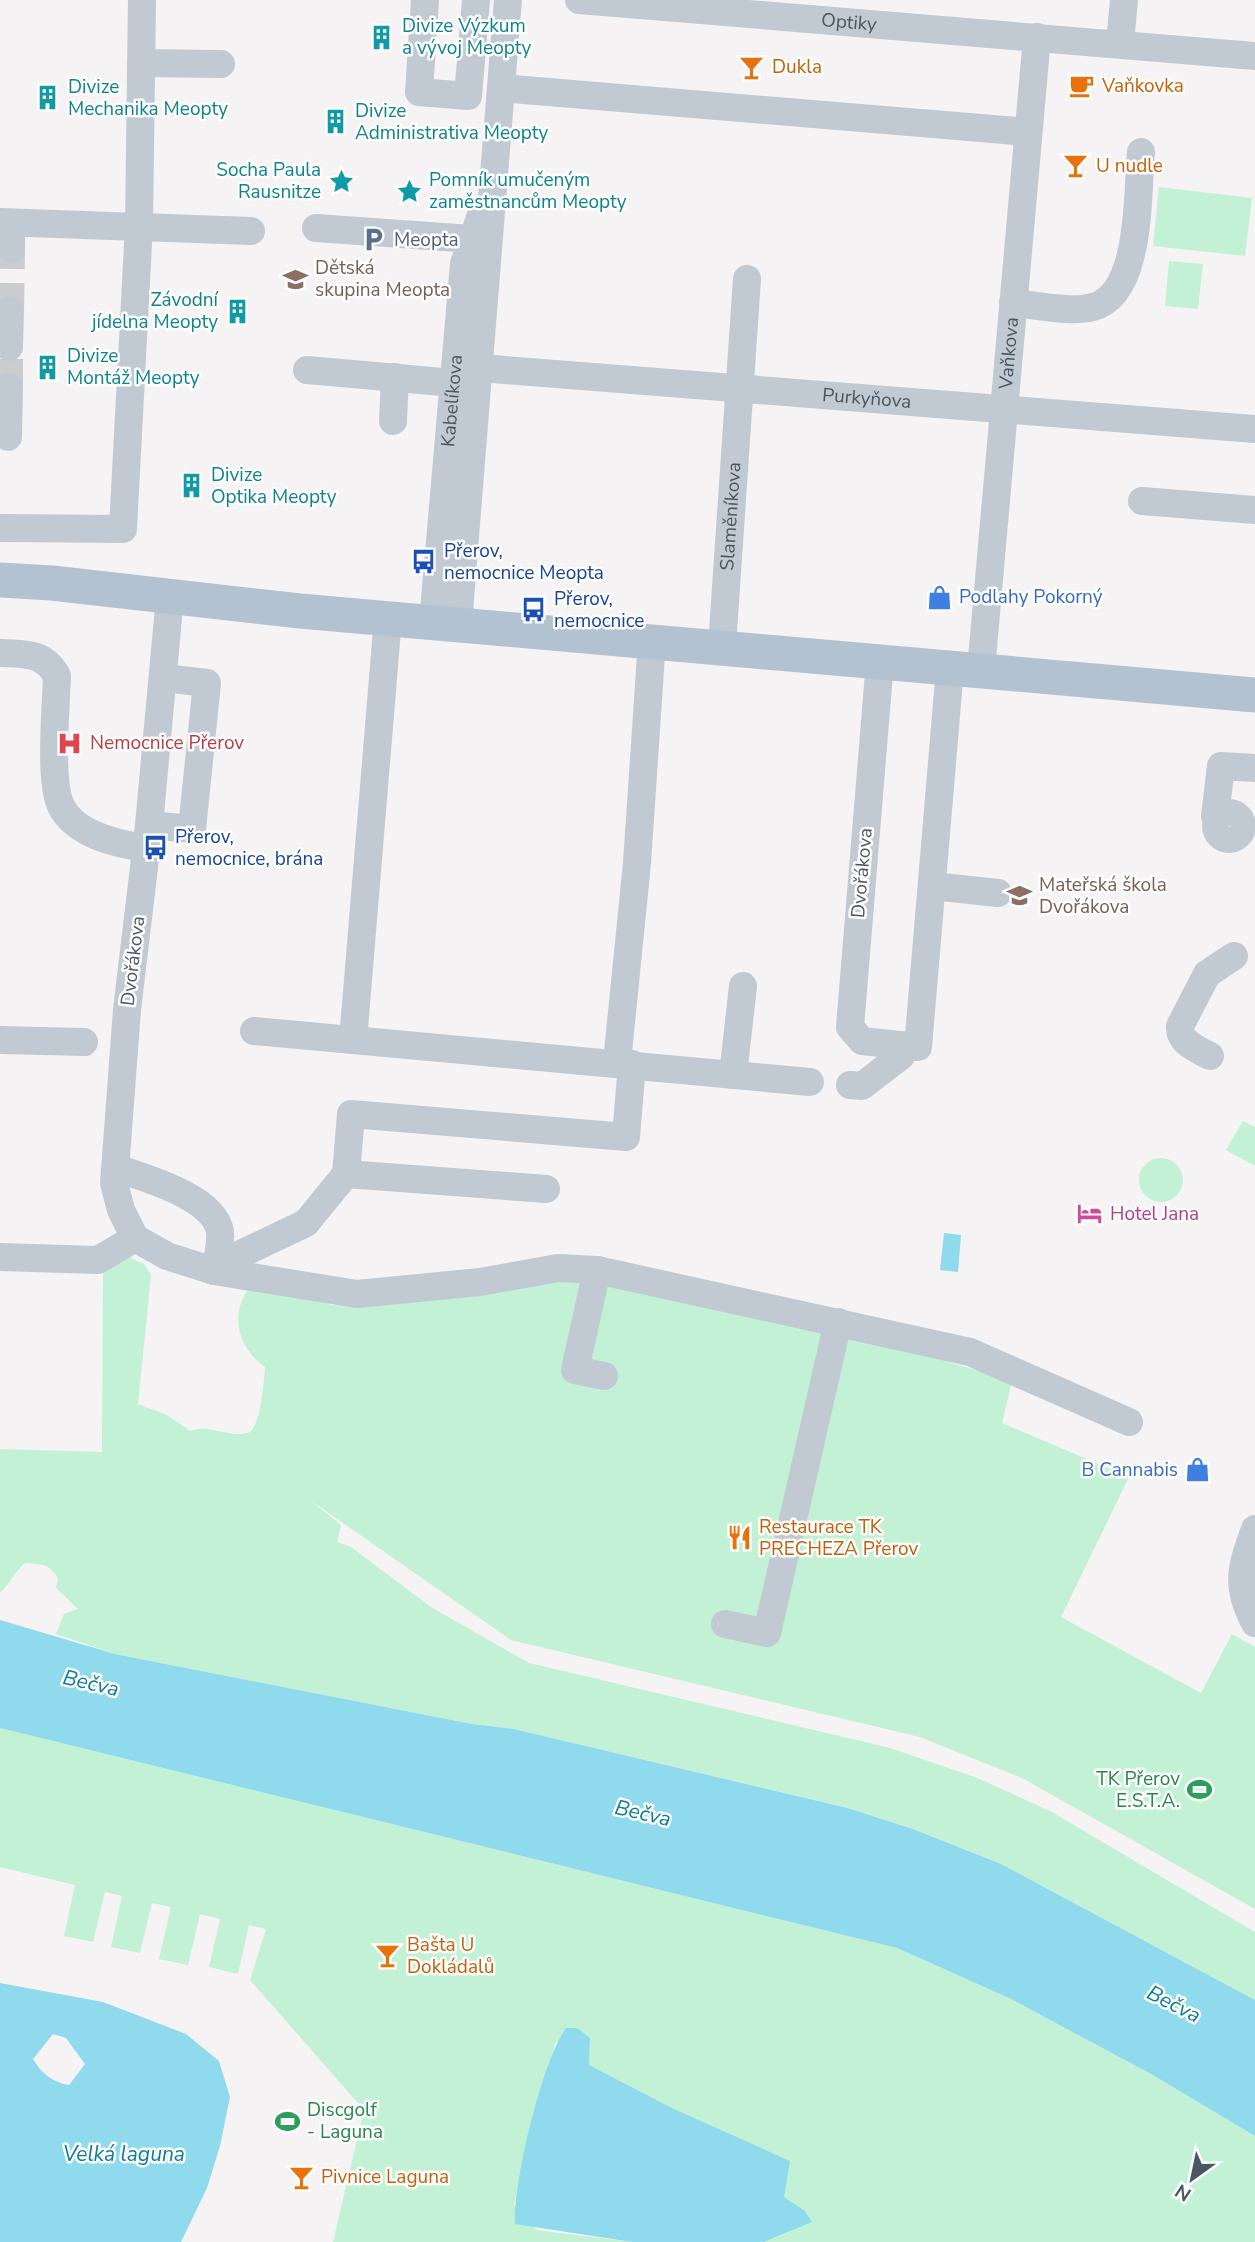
<svg xmlns="http://www.w3.org/2000/svg" width="1255" height="2242" font-family="'Nunito Sans',sans-serif">
<style>
.green{fill:#c3f1d5}
.water{fill:#90daee;fill-rule:evenodd}
.lines{fill:none;stroke-linecap:round;stroke-linejoin:round}
.minor-tunnel{stroke:#caccce;stroke-width:28;stroke-dasharray:28 14;stroke-linecap:butt}
.minor{stroke:#c1cad2;stroke-width:28}
.major{stroke:#b3c2d1;stroke-width:35}
.labels{text-anchor:middle;dominant-baseline:central;stroke-width:5;stroke-linejoin:round;paint-order:stroke}
.street-label{font-size:19px;fill:#4a5661;stroke:#fff}
.culture-label{font-size:19px;fill:#0d838f;stroke:#fff;text-anchor:start}
.food-label{font-size:19px;fill:#c56008;stroke:#fff;text-anchor:start}
.service-label{font-size:19px;fill:#4e5e75;stroke:#fff;text-anchor:start}
.education-label{font-size:19px;fill:#785e54;stroke:#fff;text-anchor:start}
.transit-label{font-size:19px;fill:#164399;stroke:#fff;text-anchor:start}
.shop-label{font-size:19px;fill:#366cbe;stroke:#fff;text-anchor:start}
.health-label{font-size:19px;fill:#be3a42;stroke:#fff;text-anchor:start}
.hotel-label{font-size:19px;fill:#b23c85;stroke:#fff;text-anchor:start}
.leisure-label{font-size:19px;fill:#27864d;stroke:#fff;text-anchor:end}
.water-label{font-size:21px;font-style:italic;fill:#0c7c9b;stroke:#fff}
</style>
<rect width="100%" height="100%" fill="#f5f3f3"/>
<g class="green">
<polygon points="1159,187 1252,198 1245,256 1153,246"/>
<polygon points="1169,261 1203,264 1198,309 1165,306"/>
<polygon points="1243,1121 1255,1127 1255,1166 1226,1150"/>
<circle cx="1161" cy="1180" r="22"/>
<path d="M122 1254 144 1264 151 1275 138 1404 167 1415 190 1431C210 1426 210 1431 228 1433 234 1434 245 1435 250 1432 261 1423 264 1382 265 1367 238 1347 229 1316 249 1288L314 1295 331 1305 552 1281 606 1284 859 1335 1012 1381 1002 1423 1129 1477 1061 1617 1201 1693 1232 1634 1255 1647V1909L1022 1778 920 1737 511 1640 310 1500 341 1525 337 1542 351 1547 431 1607 529 1663 890 1748 975 1777 1050 1811 1255 1932V2000L1001 1864 913 1829 849 1808 514 1729 472 1724 115 1654 56 1634 64 1614 78 1609 56 1588 58 1578C49 1563 40 1564 25 1563 14 1572 10 1584 0 1593V1449L102 1452 103 1264Z"/>
<polygon points="0,1728 897,1948 1009,1998 1151,2074 1255,2136 1255,2242 764,2242 789,2232 804,2210 784,2197 674,2109 589,2065 590,2038 556,2042 536,2109 514,2205 537,2230 632,2242 333,2242 364,2110 250,1980 266,1929 249,1925 238,1974 209,1967 220,1919 200,1914 188,1965 159,1959 171,1907 152,1903 140,1953 111,1947 122,1896 105,1892 93,1942 64,1936 75,1885 0,1867"/>
</g>
<g class="water">
<polygon points="944,1233 961,1235 958,1272 940,1270"/>
<polygon points="0,1620 115,1654 472,1724 514,1729 848,1808 913,1829 1001,1864 1255,2000 1255,2136 1151,2074 1009,1998 897,1948 0,1728"/>
<path d="M0 1983 103 2002 186 2034 219 2061 230 2097 220 2146 207 2188 181 2242H0ZM53 2034 66 2038 85 2064 69 2085C52 2082 42 2074 33 2059Z"/>
<path d="M566 2028H577L590 2038 589 2065 674 2109 790 2161 784 2197 804 2210 812 2222 764 2242H632L515 2224C513 2183 542 2061 566 2028Z"/>
</g>
<g class="lines">
<g class="minor-tunnel">
<polyline points="10,311 11,249"/>
<polyline points="9,387 9,347"/>
</g>
<g class="minor">
<polyline points="425,0 419,92 468,96 476,0"/>
<path id="s1" d="M579 0 1255 56"/>
<polyline points="1120,43 1124,0"/>
<polyline points="141,63 221,64"/>
<polyline points="501,88 1028,132"/>
<polyline points="0,222 251,231"/>
<polyline points="316,228 486,240"/>
<polyline points="11,249 11,223"/>
<path d="M1013 303C1037 305 1070 313 1093 307 1142 294 1137 193 1141 152"/>
<polyline points="9,347 10,311"/>
<path id="s2" d="M480 368 1255 429"/>
<polyline points="307,370 454,383"/>
<polyline points="393,421 395,377"/>
<polyline points="8,437 9,387"/>
<polyline points="1142,501 1255,510"/>
<polyline points="0,528 123,529 139,225 142,0"/>
<polyline points="170,596 149,825 127,1010 114,1183 121,1210 135,1238 167,1256 214,1271 357,1294 480,1282 558,1268 597,1270 970,1352 1129,1422"/>
<path id="s3" d="M433 622 464 264 483 209"/>
<polyline points="458,624 508,0"/>
<path id="s4" d="M722 646 747 279"/>
<path d="M0 653C25 654 44 652 57 676 56 707 49 781 61 806 75 835 118 844 146 848"/>
<polyline points="880,661 850,1027 862,1041 918,1047 950,668"/>
<path id="s5" d="M981 670 1037 37"/>
<circle cx="1229" cy="826" r="13"/>
<polyline points="1218,818 1215,816 1221,766 1255,768"/>
<polyline points="149,825 192,829 207,683 164,678"/>
<polyline points="932,886 998,893"/>
<polyline points="254,1031 810,1082"/>
<polyline points="0,1040 84,1042"/>
<polyline points="353,1040 388,618"/>
<path d="M1210 1056C1197 1049 1179 1043 1180 1026L1207 974 1234 956"/>
<polyline points="617,1062 637,863 652,640"/>
<polyline points="733,1075 743,986"/>
<polyline points="850,1085 862,1086 901,1056 902,1046"/>
<path d="M116 1168C145 1178 215 1197 220 1232 221 1246 218 1258 214 1271"/>
<polyline points="346,1174 351,1114 626,1137 632,1064"/>
<polyline points="0,1257 98,1260 135,1238"/>
<polyline points="597,1270 575,1370 604,1376"/>
<polyline points="214,1271 243,1253 306,1223 346,1174 546,1189"/>
<path d="M1255 1529C1241 1567 1235 1586 1255 1623"/>
<polyline points="725,1624 767,1633 838,1322"/>
</g>
<polyline class="major" points="0,580 52,583 300,611 1255,695"/>
</g>
<defs>
<symbol id="building-bare" viewBox="-9 -9 18 18"><path d="M-4-6H4V6H1V3H-1V6H-4ZM-2.5-4.3h1.7v1.8h-1.7ZM.8-4.3h1.7v1.8H.8ZM-2.5-1h1.7V.8h-1.7ZM.8-1h1.7V.8H.8Z" fill="#0f9aa8" stroke="#fff" stroke-width="2.5" paint-order="stroke"/></symbol>
<symbol id="bar-bare" viewBox="-9 -9 18 18"><path d="M-6-5H6L.8 .8V4.5H3.5V6h-7V4.5H-.8V.8Z" fill="#e8710a" stroke="#fff" stroke-width="2.5" paint-order="stroke"/></symbol>
<symbol id="cafe-bare" viewBox="-9 -9 18 18"><path d="M-5.5-4.5H6V0H3Q3 3.5 0 3.5H-2.5Q-5.5 3.5-5.5 0ZM3-3.2v2h1.7v-2ZM-6 4.5H4V6H-6Z" fill="#e8710a" stroke="#fff" stroke-width="2.5" paint-order="stroke"/></symbol>
<symbol id="sight-bare" viewBox="-9 -9 18 18"><path d="M0-6L1.8-2.2L6-1.7L2.9 1.2L3.7 5.4L0 3.3L-3.7 5.4L-2.9 1.2L-6-1.7L-1.8-2.2Z" fill="#0f9aa8" stroke="#fff" stroke-width="2.5" paint-order="stroke"/></symbol>
<symbol id="parking-bare" viewBox="-9 -9 18 18"><path d="M-3.5-5.5H1a3.5 3.5 0 0 1 0 7H-1V5.5H-3.5ZM-1-3.4V-.6H.8a1.4 1.4 0 0 0 0-2.8Z" fill="#5c6f8a" stroke="#fff" stroke-width="2.5" paint-order="stroke"/></symbol>
<symbol id="school-bare" viewBox="-9 -9 18 18"><path d="M0-5L7-2L0 1L-7-2ZM-4 1L0 2.5L4 1V4Q0 6-4 4Z" fill="#8d6e63" stroke="#fff" stroke-width="2.5" paint-order="stroke"/></symbol>
<symbol id="bus-bare" viewBox="-9 -9 18 18"><path d="M-5-6H5V4H4V6H2V4H-2V6H-4V4H-5ZM-3.5-4V0h7V-4ZM-3.5 1.2v1.5H-2V1.2ZM2 1.2v1.5H3.5V1.2Z" fill="#1a4fb4" stroke="#fff" stroke-width="2.5" paint-order="stroke"/></symbol>
<symbol id="shop-bare" viewBox="-9 -9 18 18"><path d="M-5-2.5h2.3a2.7 3.5 0 0 1 5.4 0H5L5.5 6h-11ZM-1.5-2.5h3a1.5 2.3 0 0 0-3 0Z" fill="#3f7fe0" stroke="#fff" stroke-width="2.5" paint-order="stroke"/></symbol>
<symbol id="hospital-bare" viewBox="-9 -9 18 18"><path d="M-5-5h3v3.5h4V-5h3V5h-3V1.5h-4V5h-3Z" fill="#e0444e" stroke="#fff" stroke-width="2.5" paint-order="stroke"/></symbol>
<symbol id="hotel-bare" viewBox="-9 -9 18 18"><path d="M-6-4.5h1.5V1H6V5H4.5V3h-9V5H-6ZM-4 0a1.8 1.8 0 1 1 3.6 0ZM.5 0V-2.5h3Q6-2.5 6 0Z" fill="#d1479c" stroke="#fff" stroke-width="2.5" paint-order="stroke"/></symbol>
<symbol id="restaurant-bare" viewBox="-9 -9 18 18"><path d="M-5-6h1v4h1v-4h1v4h1v-4h1v5L-1.5 .5V6h-2V.5L-5-1ZM5-6V6H3V1.5H1.5Q1.5-4 5-6Z" fill="#e8710a" stroke="#fff" stroke-width="2.5" paint-order="stroke"/></symbol>
<symbol id="stadium-bare" viewBox="-9 -9 18 18"><path d="M0-5a6.5 5 0 1 0 0 10a6.5 5 0 1 0 0-10ZM-3.5-1.8h7v3.6h-7Z" fill="#2e9e5b" stroke="#fff" stroke-width="2.5" paint-order="stroke"/></symbol>
</defs>
<g fill-rule="evenodd">
<use href="#building-bare" x="364" y="20" width="35" height="35"/>
<use href="#bar-bare" x="734" y="50" width="35" height="35"/>
<use href="#cafe-bare" x="1064" y="68" width="35" height="35"/>
<use href="#building-bare" x="30" y="80" width="35" height="35"/>
<use href="#building-bare" x="318" y="104" width="35" height="35"/>
<use href="#bar-bare" x="1058" y="148" width="35" height="35"/>
<use href="#sight-bare" x="324" y="164" width="35" height="35"/>
<use href="#sight-bare" x="392" y="174" width="35" height="35"/>
<use href="#parking-bare" x="356" y="222" width="35" height="35"/>
<use href="#school-bare" x="278" y="262" width="35" height="35"/>
<use href="#building-bare" x="220" y="294" width="35" height="35"/>
<use href="#building-bare" x="30" y="350" width="35" height="35"/>
<use href="#building-bare" x="174" y="468" width="35" height="35"/>
<use href="#bus-bare" x="406" y="544" width="35" height="35"/>
<use href="#shop-bare" x="922" y="580" width="35" height="35"/>
<use href="#bus-bare" x="516" y="592" width="35" height="35"/>
<use href="#hospital-bare" x="52" y="726" width="35" height="35"/>
<use href="#bus-bare" x="138" y="830" width="35" height="35"/>
<use href="#school-bare" x="1002" y="878" width="35" height="35"/>
<use href="#hotel-bare" x="1072" y="1196" width="35" height="35"/>
<use href="#shop-bare" x="1180" y="1452" width="35" height="35"/>
<use href="#restaurant-bare" x="722" y="1520" width="35" height="35"/>
<use href="#stadium-bare" x="1182" y="1772" width="35" height="35"/>
<use href="#bar-bare" x="370" y="1938" width="35" height="35"/>
<use href="#stadium-bare" x="270" y="2104" width="35" height="35"/>
<use href="#bar-bare" x="284" y="2160" width="35" height="35"/>
</g>
<g class="labels">
<g class="street-label">
<text stroke="none"><textPath href="#s1" startOffset="271">Optiky</textPath></text>
<text stroke="none"><textPath href="#s5" startOffset="318">Vaňkova</textPath></text>
<text stroke="none"><textPath href="#s2" startOffset="388">Purkyňova</textPath></text>
<text stroke="none"><textPath href="#s3" startOffset="222">Kabelíkova</textPath></text>
<text stroke="none"><textPath href="#s4" startOffset="130">Slaměníkova</textPath></text>
<text transform="translate(862 873) rotate(-85)">Dvořákova</text>
<text transform="translate(133 961) rotate(-83)">Dvořákova</text>
</g>
<g class="culture-label">
<text x="402" y="26">Divize Výzkum<tspan x="402" dy="22">a vývoj Meopty</tspan></text>
<text x="68" y="87">Divize<tspan x="68" dy="22">Mechanika Meopty</tspan></text>
<text x="355" y="111">Divize<tspan x="355" dy="22">Administrativa Meopty</tspan></text>
<text x="321" y="170" text-anchor="end">Socha Paula<tspan x="321" dy="22">Rausnitze</tspan></text>
<text x="429" y="180">Pomník umučeným<tspan x="429" dy="22">zaměstnancům Meopty</tspan></text>
<text x="218" y="300" text-anchor="end">Závodní<tspan x="218" dy="22">jídelna Meopty</tspan></text>
<text x="67" y="356">Divize<tspan x="67" dy="22">Montáž Meopty</tspan></text>
<text x="211" y="475">Divize<tspan x="211" dy="22">Optika Meopty</tspan></text>
</g>
<g class="food-label">
<text x="772" y="67">Dukla</text>
<text x="1102" y="86">Vaňkovka</text>
<text x="1096" y="166">U nudle</text>
<text x="759" y="1527">Restaurace TK<tspan x="759" dy="22">PRECHEZA Přerov</tspan></text>
<text x="407" y="1945">Bašta U<tspan x="407" dy="22">Dokládalů</tspan></text>
<text x="321" y="2177">Pivnice Laguna</text>
</g>
<g class="service-label">
<text x="394" y="240">Meopta</text>
</g>
<g class="education-label">
<text x="315" y="268">Dětská<tspan x="315" dy="22">skupina Meopta</tspan></text>
<text x="1039" y="885">Mateřská škola<tspan x="1039" dy="22">Dvořákova</tspan></text>
</g>
<g class="transit-label">
<text x="444" y="551">Přerov,<tspan x="444" dy="22">nemocnice Meopta</tspan></text>
<text x="554" y="599">Přerov,<tspan x="554" dy="22">nemocnice</tspan></text>
<text x="175" y="837">Přerov,<tspan x="175" dy="22">nemocnice, brána</tspan></text>
</g>
<g class="shop-label">
<text x="959" y="597">Podlahy Pokorný</text>
<text x="1178" y="1470" text-anchor="end">B Cannabis</text>
</g>
<g class="health-label">
<text x="90" y="743">Nemocnice Přerov</text>
</g>
<g class="hotel-label">
<text x="1110" y="1214">Hotel Jana</text>
</g>
<g class="leisure-label">
<text x="1180" y="1779">TK Přerov<tspan x="1180" dy="22">E.S.T.A.</tspan></text>
<text x="307" y="2110" text-anchor="start">Discgolf<tspan x="307" dy="22">- Laguna</tspan></text>
</g>
<g class="water-label">
<text transform="translate(91 1683) rotate(13)">Bečva</text>
<text transform="translate(643 1813) rotate(13)">Bečva</text>
<text transform="translate(1174 2004) rotate(27)">Bečva</text>
<text x="124" y="2154">Velká laguna</text>
</g>
</g>
<g transform="translate(1192 2179) rotate(213)" stroke="#ffffff" stroke-width="5" paint-order="stroke">
<path d="M0-5L12 26L0 18L-12 26Z" fill="#4a5661"/>
<text y="-10" font-size="19" font-weight="bold" text-anchor="middle" fill="#4a5661">N</text>
</g>
</svg>
